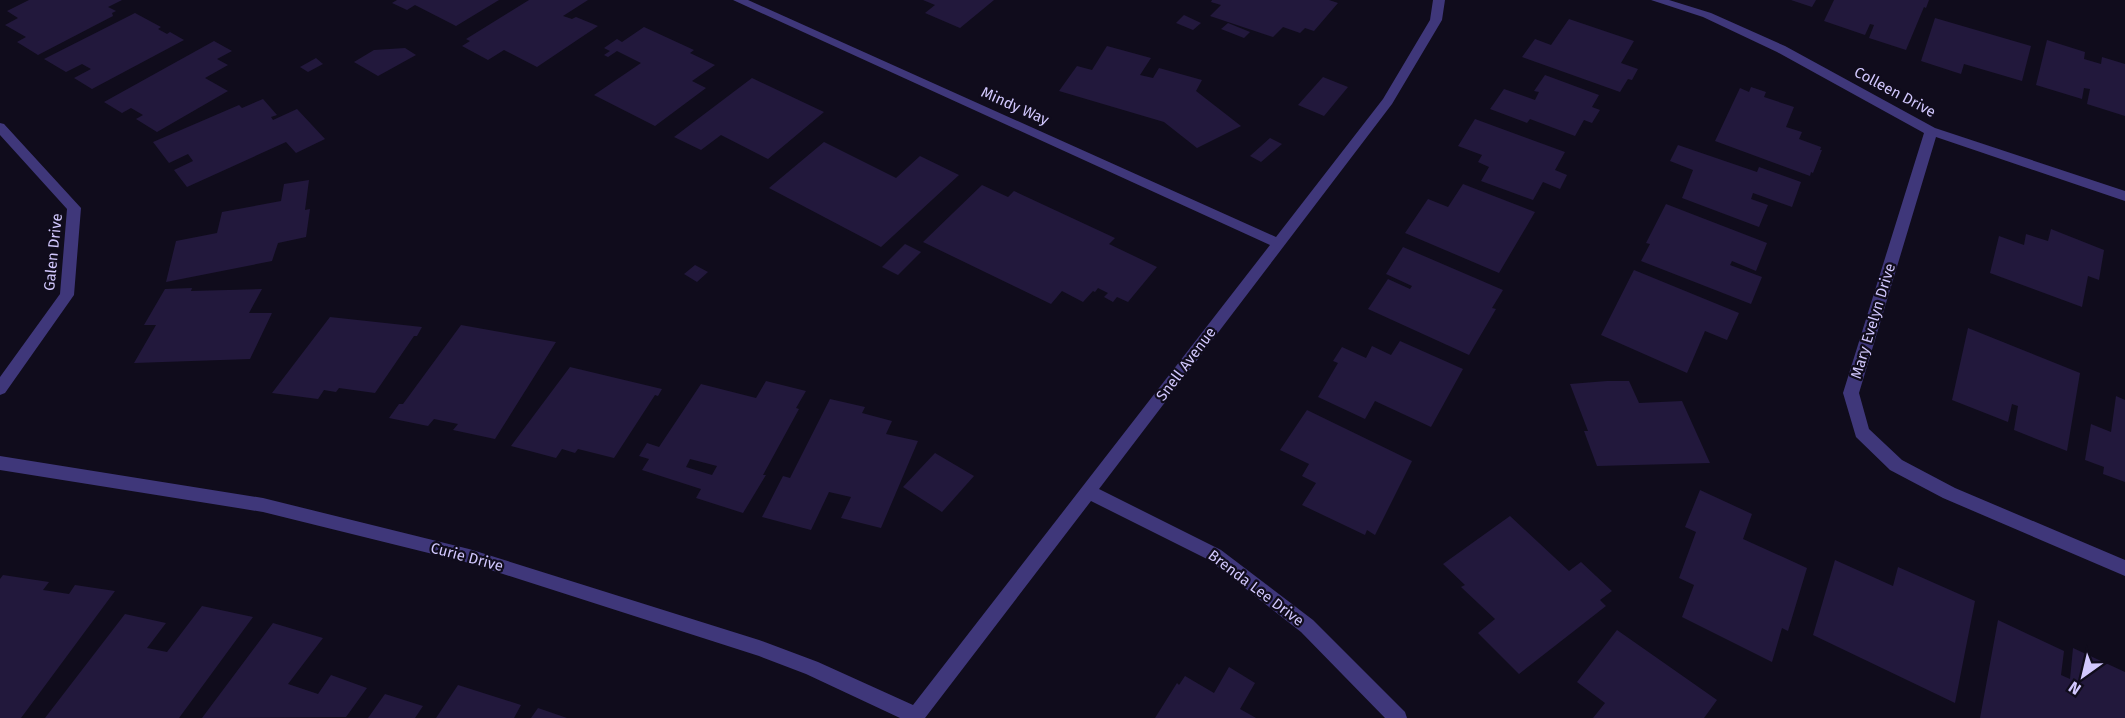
<svg xmlns="http://www.w3.org/2000/svg" width="2125" height="718" font-family="'Fira Sans',sans-serif">
<style>
.building{fill:#22183c;fill-rule:evenodd}
.lines{fill:none;stroke-linecap:round;stroke-linejoin:round}
.minor{fill:#3f377a;fill-rule:evenodd}
.labels{text-anchor:middle;dominant-baseline:central;stroke-width:4.5;stroke-linejoin:round;paint-order:stroke}
.street-label{font-size:15px;fill:#d2c8fe;stroke:#100c1c}
</style>
<rect width="100%" height="100%" fill="#100c1c"/>
<g class="building">
<polygon points="29,0 122,0 108,7 116,11 112,13 113,16 38,55 17,42 26,37 5,25 18,18 7,11"/>
<polygon points="397,0 499,0 456,26 415,5 407,10 392,3"/>
<polygon points="529,0 588,0 563,16 572,19 576,17 598,26 537,67 504,50 488,60 462,46 470,41 466,39"/>
<polygon points="923,0 994,0 960,28 925,13 935,5"/>
<polygon points="1212,0 1329,0 1338,3 1314,31 1305,28 1300,33 1283,27 1273,37 1210,16 1221,5 1211,2"/>
<polygon points="1791,0 1816,0 1812,7"/>
<polygon points="1834,0 1929,0 1926,8 1924,7 1906,50 1869,38 1874,25 1870,24 1865,35 1824,21"/>
<polygon points="135,13 161,27 158,29 167,34 170,32 184,40 92,89 74,78 91,69 82,64 66,72 44,59"/>
<polygon points="1184,15 1201,23 1193,30 1176,23"/>
<polygon points="1935,18 2031,46 2022,81 1964,64 1961,74 1921,61"/>
<polygon points="1569,19 1634,41 1621,63 1638,69 1632,80 1628,79 1620,92 1522,57 1535,39 1551,45"/>
<polygon points="1228,23 1250,32 1244,38 1221,29"/>
<polygon points="644,27 694,50 690,53 715,65 692,81 706,88 655,126 594,95 641,63 617,51 608,57 604,55 610,51 604,48 617,39 622,42"/>
<polygon points="2047,40 2085,52 2084,59 2101,64 2102,57 2125,64 2125,116 2087,104 2090,89 2084,88 2082,99 2036,85"/>
<polygon points="214,41 232,51 217,59 228,65 205,78 228,91 157,132 136,119 143,115 131,108 122,113 104,102"/>
<polygon points="1107,46 1151,58 1140,75 1153,78 1159,68 1202,80 1196,91 1241,126 1197,148 1164,122 1059,91 1077,66 1092,70"/>
<polygon points="405,48 416,55 378,76 354,62 374,50"/>
<polygon points="316,58 323,64 308,72 300,67"/>
<polygon points="1545,75 1599,95 1592,107 1600,110 1592,123 1584,120 1575,136 1530,119 1527,123 1490,109 1504,89 1535,100 1539,92 1534,91"/>
<polygon points="1323,77 1348,87 1324,116 1298,105"/>
<polygon points="752,78 824,112 768,159 721,135 701,150 674,137"/>
<polygon points="1751,87 1766,92 1764,97 1794,107 1786,127 1802,132 1799,139 1821,147 1820,150 1822,150 1813,173 1811,172 1810,176 1715,141 1740,88 1749,92"/>
<polygon points="263,99 277,115 271,117 273,120 297,109 325,139 296,153 286,142 187,187 174,170 193,161 188,154 169,163 153,142 239,105 242,108"/>
<polygon points="1475,119 1565,152 1555,170 1567,175 1560,189 1543,182 1533,200 1481,181 1489,167 1478,162 1482,155 1458,146"/>
<polygon points="1270,138 1282,144 1261,162 1250,156"/>
<polygon points="824,142 896,178 920,156 959,175 881,247 769,188"/>
<polygon points="1678,145 1757,172 1759,167 1801,182 1792,207 1753,193 1751,199 1768,205 1759,227 1682,198 1693,170 1670,161"/>
<polygon points="309,180 305,210 310,209 306,237 278,243 272,261 166,282 176,241 217,233 222,212 281,201 284,184"/>
<polygon points="1463,184 1535,212 1499,273 1405,233 1428,199 1448,207"/>
<polygon points="982,185 1008,197 1014,191 1115,238 1109,244 1157,267 1128,302 1117,297 1113,302 1104,297 1108,293 1098,288 1095,292 1093,291 1083,302 1062,291 1051,304 923,242"/>
<polygon points="1666,204 1767,243 1756,271 1732,261 1730,265 1762,277 1751,304 1641,261 1650,244 1646,243"/>
<polygon points="2051,229 2104,250 2099,280 2088,276 2082,307 1990,273 1999,236 2024,245 2026,234 2048,241"/>
<polygon points="905,244 921,252 898,275 882,267"/>
<polygon points="1403,247 1503,290 1492,308 1496,309 1469,355 1368,309 1388,279 1410,289 1412,286 1386,274"/>
<polygon points="695,265 708,272 697,282 684,274"/>
<polygon points="1634,270 1739,313 1727,340 1705,331 1687,373 1601,335"/>
<polygon points="192,288 191,291 262,289 249,313 272,313 250,359 134,363 156,325 144,325 165,289"/>
<polygon points="330,317 422,327 417,336 414,336 375,393 339,388 336,392 324,390 318,399 272,393"/>
<polygon points="461,325 556,342 495,439 453,430 458,424 434,419 428,426 389,418 399,404 403,404"/>
<polygon points="1968,328 2080,373 2067,451 2014,430 2018,406 2012,404 2008,422 1952,400"/>
<polygon points="1400,341 1463,369 1431,427 1375,401 1365,419 1318,397 1338,363 1333,361 1342,347 1366,358 1372,346 1391,355"/>
<polygon points="570,367 662,389 658,396 655,395 614,458 578,449 575,453 562,449 556,458 511,446"/>
<path d="M766 381 806 391 796 408 799 409 763 475H766L743 513 696 498 701 489 642 470 649 459 639 456 647 443 659 447 701 384 756 398ZM690 459 717 466 712 475 686 467Z"/>
<polygon points="1607,381 1629,381 1639,403 1682,401 1710,463 1597,466 1584,431 1588,431 1570,384"/>
<polygon points="2116,396 2125,400 2125,482 2103,474 2104,467 2085,460 2091,424 2111,432"/>
<polygon points="830,399 865,407 862,413 892,421 886,434 918,441 881,528 841,518 851,497 829,492 811,530 762,517 783,476 790,478"/>
<polygon points="1307,410 1412,461 1375,535 1367,530 1365,535 1302,505 1316,483 1302,476 1309,464 1280,450"/>
<polygon points="935,453 974,476 942,512 903,487"/>
<polygon points="1700,490 1752,514 1743,539 1807,568 1788,631 1782,628 1772,662 1682,617 1694,585 1679,578 1696,532 1685,527"/>
<polygon points="1510,516 1569,571 1581,562 1612,591 1600,600 1606,606 1519,674 1478,633 1495,619 1461,587 1465,585 1443,564"/>
<polygon points="1835,560 1893,586 1898,567 1975,601 1955,703 1813,635"/>
<polygon points="3,575 49,582 43,590 69,594 75,585 115,591 21,718 0,718 0,579"/>
<polygon points="202,606 253,617 179,718 45,718 125,614 166,623 147,648 167,652"/>
<polygon points="1998,620 2064,651 2061,675 2070,679 2073,648 2125,672 2125,718 1980,718"/>
<polygon points="273,623 323,638 288,684 318,694 331,675 367,688 346,717 202,718"/>
<polygon points="1617,630 1717,700 1704,718 1593,718 1605,703 1577,682"/>
<polygon points="1229,667 1255,683 1240,709 1256,718 1155,718 1177,683 1179,685 1185,676 1214,693"/>
<polygon points="458,685 521,705 514,718 436,718"/>
<polygon points="385,694 423,706 415,718 368,718"/>
<polygon points="538,708 567,718 531,718"/>
</g>
<g class="lines">
<g class="minor">
<polygon points="733,0 748,0 1276,237 1383,99 1430,20 1433,0 1445,0 1442,20 1392,104 1099,489 1221,550 1313,620 1405,712 1407,718 1385,718 1301,632 1209,560 1091,501 925,718 900,718 806,674 759,656 469,563 263,512 0,470 0,456 263,498 469,549 759,640 818,662 913,705 1270,245"/>
<polygon points="1651,0 1669,0 1711,13 1785,46 1935,128 2125,191 2125,201 1936,137 1859,393 1869,429 1902,460 1955,488 2125,560 2125,576 1943,498 1890,470 1856,437 1843,393 1924,133 1777,52 1703,17"/>
<polygon points="0,123 4,124 81,208 74,295 5,393 0,395 0,377 60,294 67,209 0,135"/>
</g>
</g>
<g class="labels">
<g class="street-label">
<text transform="translate(1895 92) rotate(28)">Colleen Drive</text>
<text transform="translate(1015 106) rotate(24)">Mindy Way</text>
<text transform="translate(53 252) rotate(-84)">Galen Drive</text>
<text transform="translate(1873 321) rotate(-73)">Mary Evelyn Drive</text>
<text transform="translate(1186 364) rotate(-53)">Snell Avenue</text>
<text transform="translate(467 557) rotate(15)">Curie Drive</text>
<text transform="translate(1256 588) rotate(37)">Brenda Lee Drive</text>
</g>
</g>
<g transform="translate(2083 676) rotate(214)" stroke="#100c1c" stroke-width="4.5" paint-order="stroke">
<path d="M0-4.5L10 22L0 15L-10 22Z" fill="#d2c8fe"/>
<text y="-9" font-size="16" font-weight="bold" text-anchor="middle" fill="#d2c8fe">N</text>
</g>
</svg>
